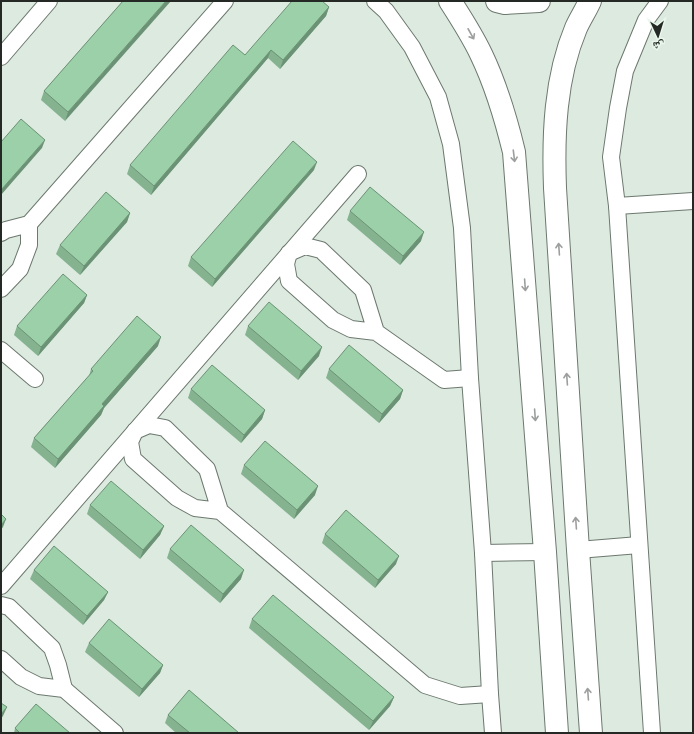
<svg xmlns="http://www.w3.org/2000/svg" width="694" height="734" font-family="Manrope,'Noto Naskh Arabic',sans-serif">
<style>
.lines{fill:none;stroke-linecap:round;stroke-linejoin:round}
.minor-casing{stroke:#6c786f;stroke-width:18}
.secondary-casing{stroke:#6c786f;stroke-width:24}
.minor{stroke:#fff;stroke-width:16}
.secondary{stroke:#fff;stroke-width:22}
.wall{fill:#85b390}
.shaded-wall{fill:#6c9276}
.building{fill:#9bd0a8;stroke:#6c9276}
.oneway{stroke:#9c9f9d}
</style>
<rect width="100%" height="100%" fill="#dceadf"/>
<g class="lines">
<defs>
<g id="minor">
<polyline points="375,1 386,11 412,47 438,97 451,144 462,228 470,378 483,553 490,694 493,733"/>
<polyline points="1,57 49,1"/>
<polyline points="617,206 693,201"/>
<polyline points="1,233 6,230 29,224 225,1"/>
<polyline points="1,289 20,269 29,245 29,224"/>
<polyline points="376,332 363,290 321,250 305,246 289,253 286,264 289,281 333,320 351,329 376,332 444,380 470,378"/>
<polyline points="1,350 35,379"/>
<polyline points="220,511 207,469 165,428 149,425 135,431 130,442 133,459 177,498 195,508 220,511 425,685 460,696 490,694"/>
<polyline points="578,550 639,545"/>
<polyline points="483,553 545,552"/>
<polyline points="1,586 358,174"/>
<polyline points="1,605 9,607 52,648 58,665 64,689"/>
<polyline points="1,659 21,677 39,686 64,689 115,733"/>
<polyline points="652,733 617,206 611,157 618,108 625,71 646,20 660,1"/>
</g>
<g id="secondary">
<path d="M450 1C461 18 472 35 481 54 496 85 506 119 514 152L545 552 557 733"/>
<polyline points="497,1 505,3 539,1"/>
<path d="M590 1C586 10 580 19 576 28 555 78 553 135 555 188L578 550 591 733"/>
</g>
</defs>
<use href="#minor" class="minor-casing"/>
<use href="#secondary" class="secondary-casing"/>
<use href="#minor" class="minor"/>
<use href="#secondary" class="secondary"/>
</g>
<g class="wall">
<polygon points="123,1 65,121 41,100 44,91"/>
<polygon points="329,7 326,16 280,69 268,58 151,195 127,174 130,165 245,55"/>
<polygon points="314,170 212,287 188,266 191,257"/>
<polygon points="350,211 421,241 400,265 347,220"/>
<polygon points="130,213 127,222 80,275 56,254 60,245"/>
<polygon points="87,295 84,303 38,356 14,335 17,326"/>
<polygon points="248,326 319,356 298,380 245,335"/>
<polygon points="158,346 104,408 101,415 55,468 31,447 34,438 89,376 91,369"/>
<polygon points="329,369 403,390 400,399 379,423 326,378"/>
<polygon points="191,389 265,410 262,419 241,443 188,398"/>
<polygon points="244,465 315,495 294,519 241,474"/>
<polygon points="90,505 164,526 160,535 140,559 87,514"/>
<polygon points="325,534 396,564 375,588 322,543"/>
<polygon points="170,549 241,579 220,603 167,558"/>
<polygon points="34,570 108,592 104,600 83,625 30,579"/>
<polygon points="252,619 394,697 390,706 369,730 249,628"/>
<polygon points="89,643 163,665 160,673 139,697 85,652"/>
<polygon points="168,715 239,733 176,733 165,723"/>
<polygon points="15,728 70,733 14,733"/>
</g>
<g class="shaded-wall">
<polygon points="166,1 171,1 65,121 68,112"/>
<polygon points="329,7 326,16 280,69 283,60"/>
<polygon points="271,50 268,58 151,195 154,186"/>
<polygon points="45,140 42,148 1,195 1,190"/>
<polygon points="317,162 314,170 212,287 215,279"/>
<polygon points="130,213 127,222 80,275 84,266"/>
<polygon points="424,232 421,241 400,265 403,256"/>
<polygon points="87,295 84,303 38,356 41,347"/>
<polygon points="161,337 158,346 104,408 101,415 55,468 58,459 102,404"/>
<polygon points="322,347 319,356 298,380 301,371"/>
<polygon points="403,390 400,399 379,423 382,414"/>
<polygon points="265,410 262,419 241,443 244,435"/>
<polygon points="318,486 315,495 294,519 297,510"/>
<polygon points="6,519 3,527 1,530 1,525"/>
<polygon points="164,526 160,535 140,559 143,550"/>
<polygon points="399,556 396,564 375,588 378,580"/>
<polygon points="244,570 241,579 220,603 223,594"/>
<polygon points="108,592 104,600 83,625 87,616"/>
<polygon points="163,665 160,673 139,697 142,689"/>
<polygon points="394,697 390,706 369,730 373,721"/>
<polygon points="7,707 3,716 1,719 1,714"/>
</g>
<g class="building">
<polygon points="123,1 166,1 68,112 44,91"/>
<polygon points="292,1 322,1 329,7 283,60 271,50 154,186 130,165 233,45 245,55"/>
<polygon points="21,119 45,140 1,190 1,142"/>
<polygon points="293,141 317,162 215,279 191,257"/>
<polygon points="370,187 424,232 403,256 350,211"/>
<polygon points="106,192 130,213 84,266 60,245"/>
<polygon points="63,274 87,295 41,347 17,326"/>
<polygon points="269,302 322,347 301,371 248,326"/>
<polygon points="137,316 161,337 102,404 104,406 58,459 34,438 93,371 91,369"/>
<polygon points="349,345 403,390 382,414 329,369"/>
<polygon points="212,365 265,410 244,435 191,389"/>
<polygon points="265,441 318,486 297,510 244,465"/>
<polygon points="111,481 164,526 143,550 90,505"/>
<polygon points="346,510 399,556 378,580 325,534"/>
<polygon points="1,514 6,519 1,525"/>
<polygon points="191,525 244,570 223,594 170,549"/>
<polygon points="54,546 108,592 87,616 34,570"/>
<polygon points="273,595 394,697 373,721 252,619"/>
<polygon points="109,619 163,665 142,689 89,643"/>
<polygon points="189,690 239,733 190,733 168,715"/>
<polygon points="1,703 7,707 1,714"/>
<polygon points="36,704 70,733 20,733 15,728"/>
</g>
<defs><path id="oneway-shaft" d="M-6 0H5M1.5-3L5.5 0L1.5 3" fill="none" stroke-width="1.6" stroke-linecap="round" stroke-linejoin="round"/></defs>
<g class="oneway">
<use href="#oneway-shaft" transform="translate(471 34) rotate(61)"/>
<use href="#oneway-shaft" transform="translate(514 156) rotate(83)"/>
<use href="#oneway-shaft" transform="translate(559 249) rotate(-94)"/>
<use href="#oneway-shaft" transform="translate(525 285) rotate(86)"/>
<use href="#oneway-shaft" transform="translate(567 379) rotate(-94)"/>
<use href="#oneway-shaft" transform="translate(535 415) rotate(86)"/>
<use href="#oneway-shaft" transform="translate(576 523) rotate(-94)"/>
<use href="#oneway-shaft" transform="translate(588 694) rotate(-94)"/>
</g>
<rect width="694" height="734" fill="none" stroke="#242925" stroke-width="4"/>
<g transform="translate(658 36) rotate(176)" stroke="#e9f7ec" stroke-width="3" paint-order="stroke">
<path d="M0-3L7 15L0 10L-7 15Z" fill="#242925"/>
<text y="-6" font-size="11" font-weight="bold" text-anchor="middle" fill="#242925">ش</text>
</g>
</svg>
